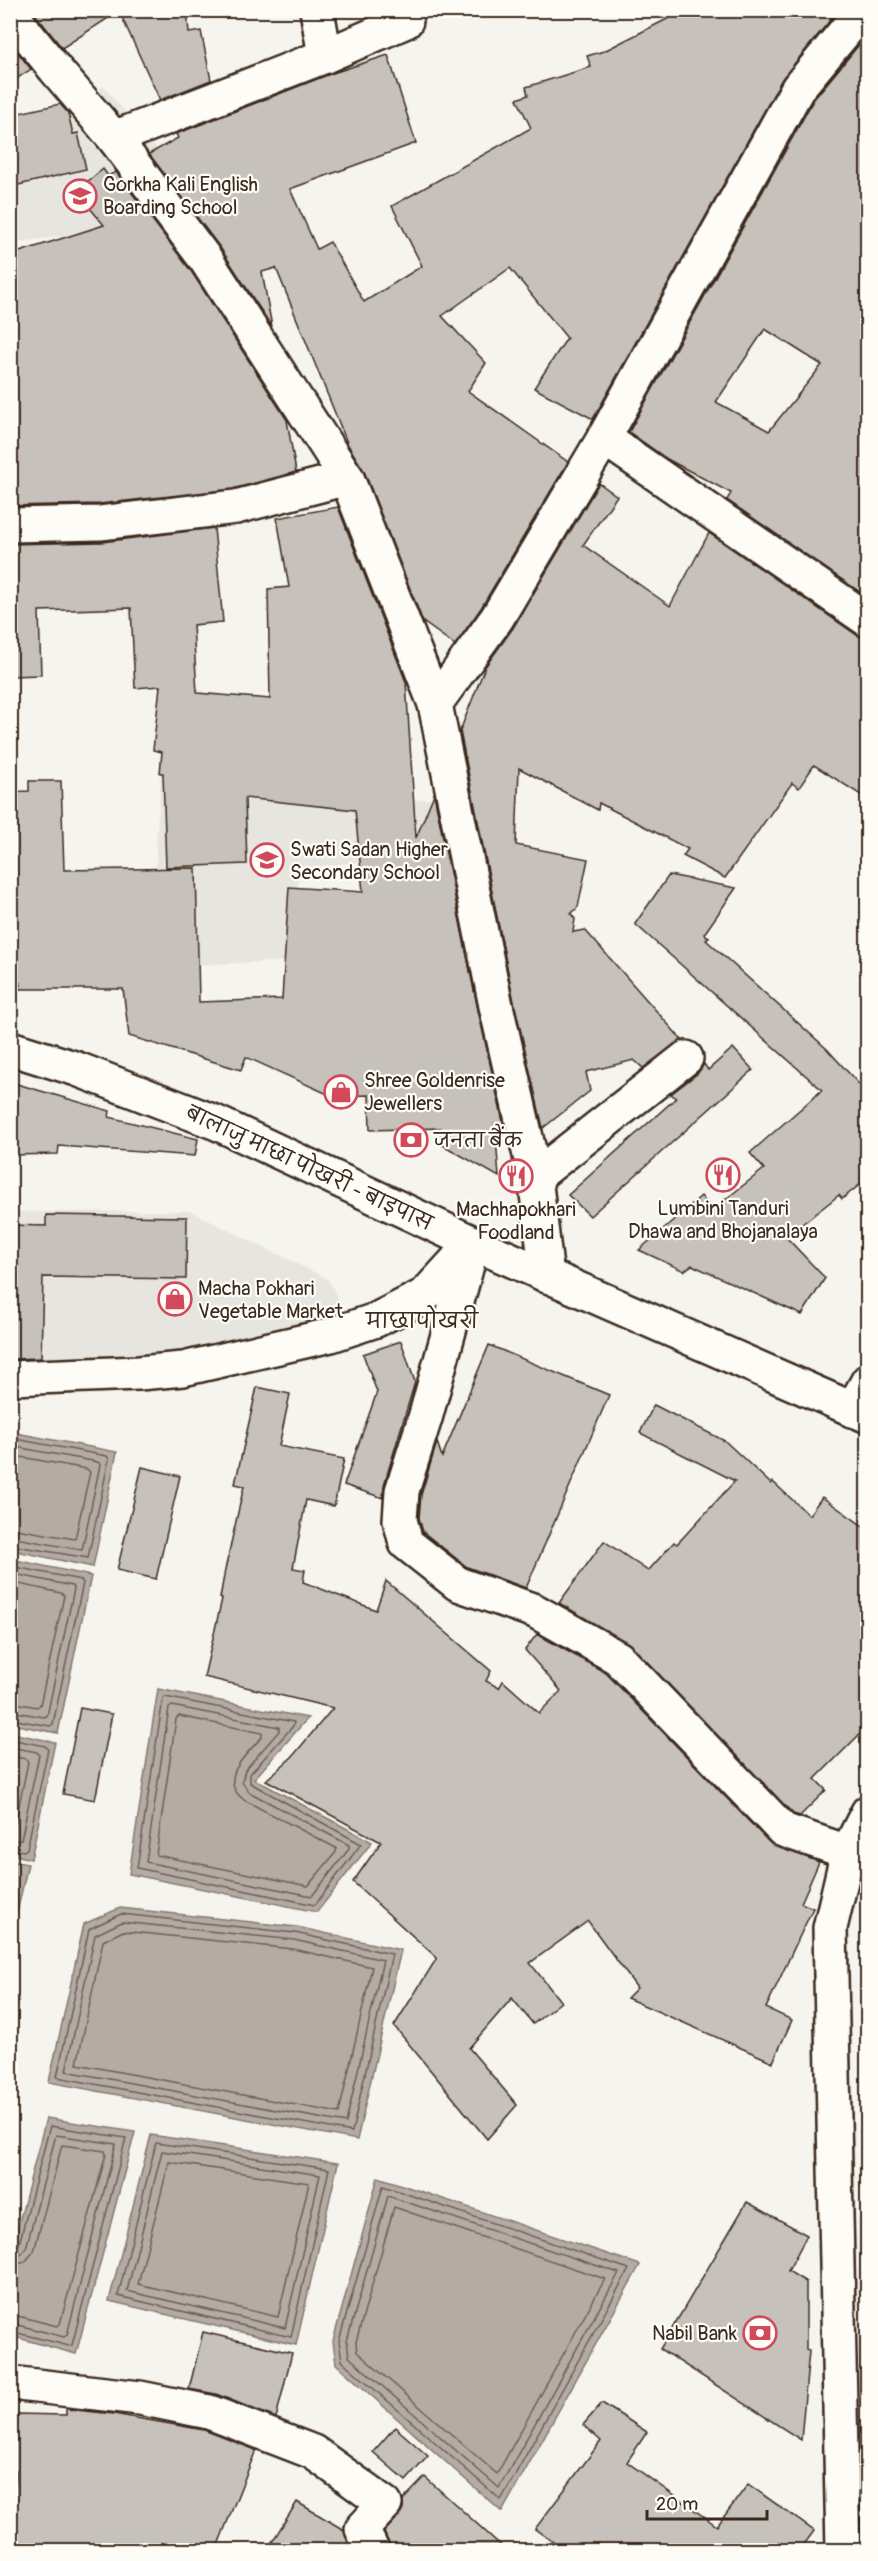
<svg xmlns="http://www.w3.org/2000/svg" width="878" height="2561" font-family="Pangolin,'Playpen Sans Deva',sans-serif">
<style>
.built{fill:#e7e5df}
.water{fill:#b4aca4;stroke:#84786e;stroke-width:1.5}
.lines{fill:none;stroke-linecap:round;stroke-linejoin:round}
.shore{stroke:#6b5e54;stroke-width:1.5}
.building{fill:#c7c1bb;stroke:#3b2a1e;stroke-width:1.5;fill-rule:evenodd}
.minor-casing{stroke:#3b2a1e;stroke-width:38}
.major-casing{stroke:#3b2a1e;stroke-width:38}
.minor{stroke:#fdfcf7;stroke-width:33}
.major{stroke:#fdfcf7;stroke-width:33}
.labels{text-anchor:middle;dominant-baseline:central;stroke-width:4.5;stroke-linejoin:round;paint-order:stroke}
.poi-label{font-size:20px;fill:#3b2a1e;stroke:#fdfcf7;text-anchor:start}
.street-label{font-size:20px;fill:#3b2a1e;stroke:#fdfcf7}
.neighbourhood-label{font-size:21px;fill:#3b2a1e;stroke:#fdfcf7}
</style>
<rect width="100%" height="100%" fill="#f5f4ee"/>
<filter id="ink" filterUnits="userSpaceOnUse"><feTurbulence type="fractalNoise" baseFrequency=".0167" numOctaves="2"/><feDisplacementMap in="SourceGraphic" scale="12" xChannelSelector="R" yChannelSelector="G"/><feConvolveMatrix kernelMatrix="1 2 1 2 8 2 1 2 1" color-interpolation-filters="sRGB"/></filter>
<g filter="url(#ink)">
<g class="built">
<polygon points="103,86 170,164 128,228 11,243 11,115 38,116 86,102"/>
<polygon points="162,759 353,805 447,798 459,851 298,869 296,961 158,966 156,846"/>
<polygon points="190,1211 328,1279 349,1320 158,1361 11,1365 10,1212"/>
</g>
<g class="water">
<polygon points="11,1432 117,1452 93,1567 11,1550"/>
<polygon points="11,1559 91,1576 58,1733 11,1724"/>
<polygon points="158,1689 308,1718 254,1779 372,1842 317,1912 129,1874"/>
<polygon points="11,1733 55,1742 31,1859 11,1854"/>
<polygon points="11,1861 28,1864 11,1939 10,1861"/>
<polygon points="120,1908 297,1927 401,1950 357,2140 49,2082 84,1924"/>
<polygon points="46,2118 135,2132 76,2354 11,2336 11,2254"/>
<polygon points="151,2135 338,2163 296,2345 109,2301"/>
<polygon points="378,2177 640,2265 502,2512 336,2364 333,2341"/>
</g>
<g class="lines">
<g class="shore">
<polyline points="10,1438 107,1456 109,1459 88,1558 10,1545"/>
<polyline points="10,1446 98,1462 100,1465 82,1550 10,1537"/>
<polyline points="10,1455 87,1469 90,1472 75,1539 10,1528"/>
<polyline points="10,1566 81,1580 83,1583 53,1724 50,1726 10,1719"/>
<polyline points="10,1573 72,1586 74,1589 47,1716 44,1717 10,1711"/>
<polyline points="10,1582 61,1593 64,1596 40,1705 37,1707 10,1702"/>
<polygon points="165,1697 294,1722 293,1726 250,1774 250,1783 361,1844 315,1905 137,1868 163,1699"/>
<polygon points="172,1706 279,1727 279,1731 245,1770 242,1782 249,1792 349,1845 349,1849 312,1896 146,1862 169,1708"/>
<path d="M179 1716 262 1733V1737C247 1754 216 1779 244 1800L336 1848V1852L308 1886 156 1855 176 1719Z"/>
<polyline points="10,1739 45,1746 48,1749 27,1849 24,1851 10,1849"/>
<polyline points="10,1747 37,1752 39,1755 21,1840 10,1841"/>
<polyline points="10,1756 26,1759 28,1762 14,1830 10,1832"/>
<polygon points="121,1914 295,1933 392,1954 352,2132 57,2077 89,1929"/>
<polygon points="122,1922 294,1940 383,1960 346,2123 66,2071 95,1935"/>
<polygon points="123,1931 293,1949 372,1967 339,2113 77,2064 103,1941"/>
<polygon points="156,2143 329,2169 291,2337 118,2296"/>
<polygon points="162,2151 320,2175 285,2328 127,2291"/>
<polygon points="169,2162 309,2183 278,2317 138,2284"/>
<polygon points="383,2186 629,2269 501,2500 342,2361 339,2341"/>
<polygon points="388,2196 619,2273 499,2488 349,2357 347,2341"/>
<polygon points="394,2207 605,2279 497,2474 357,2352 356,2342"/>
<polyline points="10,2249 16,2248 19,2244 50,2126 126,2138 72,2345 69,2346 10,2331"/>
<polyline points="10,2257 20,2255 26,2248 56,2135 116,2144 67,2335 64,2337 10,2323"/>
<polyline points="10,2266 25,2262 34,2251 62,2145 105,2151 106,2154 60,2324 57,2326 10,2314"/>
</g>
</g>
<g class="building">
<polygon points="32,10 187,10 189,33 201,31 211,80 160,100 119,11 62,48"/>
<polygon points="685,10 822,10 832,18 782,79 593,419 534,388 567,338 510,268 442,316 486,363 468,391 568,462 481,608 455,645 423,622 364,471 348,445 276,268 262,272 272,327 221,249 149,154 178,138 176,134 330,74 388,55 416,143 290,189 317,249 330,242 364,302 422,266 392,206 531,128 517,99 528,95 526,87 591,67 587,56 604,51"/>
<path d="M863 40 867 43V597L727 500 731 493 667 459 629 432 814 99ZM765 329 822 365 769 431 716 402Z"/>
<polygon points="12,45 31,69 10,83 10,46"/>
<polygon points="60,104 68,113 73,134 78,133 86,169 10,187 10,115"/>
<polygon points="103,169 108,176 116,172 191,271 287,420 296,472 233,489 99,504 10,506 10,255 104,225 76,191"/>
<polygon points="599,483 617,496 583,545 670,606 709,533 857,635 867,639 867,799 814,765 799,788 792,783 725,878 683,856 688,849 599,803 598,810 519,768 516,845 588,859 578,907 571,914 575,919 573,932 585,930 682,1040 643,1068 634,1060 586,1072 590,1091 543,1128 514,1002 460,731 485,667 513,628"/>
<polygon points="338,507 406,682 416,838 434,794 478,1010 506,1135 495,1124 499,1177 441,1144 441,1128 370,1130 369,1095 332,1096 246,1057 241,1070 129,1036 123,989 20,989 20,983 10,982 10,792 29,791 29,781 61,781 64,870 196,868 199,1002 282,999 289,887 363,892 355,810 245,798 247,864 166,867 163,773 160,773 162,752 153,750 160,686 135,688 131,608 39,611 41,675 10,676 10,544 102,542 214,528 223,622 193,625 197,693 270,699 268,589 289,587 277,518"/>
<polygon points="669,875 736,888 704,934 709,937 706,940 827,1049 867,1093 867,1179 842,1199 839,1195 786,1237 825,1278 802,1315 692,1265 684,1271 639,1250 701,1196 712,1210 764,1169 750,1153 822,1090 635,924"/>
<polygon points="733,1048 753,1070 590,1216 568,1195 676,1098 671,1094 698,1073 704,1064 708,1070"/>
<polygon points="10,1082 110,1111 109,1117 198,1139 195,1156 59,1146 58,1154 10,1155 17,1126 10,1124"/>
<polygon points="46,1215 187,1217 186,1279 43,1277 41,1358 10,1359 10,1225 46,1226"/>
<polygon points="401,1341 415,1382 384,1485 383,1498 344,1485 377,1392 363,1354"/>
<polygon points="489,1345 609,1395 526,1588 467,1567 423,1532 419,1518 421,1495 437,1442 442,1457"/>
<polygon points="257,1387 290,1394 279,1446 344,1459 334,1506 306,1500 293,1568 305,1570 303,1582 376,1610 386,1581 491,1671 486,1681 499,1688 503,1681 539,1713 561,1691 525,1650 537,1634 606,1673 770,1843 819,1862 801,1903 813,1908 766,2008 792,2020 773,2062 627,1998 637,1988 588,1921 530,1963 561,2002 533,2024 512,1998 469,2048 517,2105 487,2139 394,2026 437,1958 353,1882 381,1842 266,1780 292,1757 333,1708 204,1677 222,1599 220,1598 225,1570 244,1486 235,1484"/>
<polygon points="654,1405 725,1441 771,1484 773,1482 809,1515 822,1497 867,1529 867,1727 815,1779 826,1790 800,1816 793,1814 631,1645 559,1603 604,1541 648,1571 674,1542 677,1544 735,1481 640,1433"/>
<polygon points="142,1467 180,1476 156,1579 117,1570"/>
<polygon points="80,1708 112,1714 95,1800 63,1794"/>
<polygon points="747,2202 807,2235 788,2271 806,2282 806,2350 809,2351 801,2440 660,2349"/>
<polygon points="203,2332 292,2353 276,2418 216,2394 189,2389"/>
<polygon points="602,2403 647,2432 627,2462 717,2526 748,2484 814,2531 800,2550 564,2550 535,2529 601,2441 583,2425"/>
<polygon points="66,2409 114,2414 204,2430 256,2450 216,2550 13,2550 16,2470 12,2470 14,2414 66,2415"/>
<polygon points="395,2427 428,2456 406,2481 373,2452"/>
<polygon points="425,2477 506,2550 391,2550 384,2532 399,2516 403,2508 403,2500"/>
<polygon points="297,2502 344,2530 351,2550 267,2550"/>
</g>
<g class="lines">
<defs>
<g id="minor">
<polyline points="10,13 55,69 114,138 206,260 347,478 435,704"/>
<polyline points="325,56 406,21 406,10"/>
<polyline points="114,138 325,56 317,10"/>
<polyline points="604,438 868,620"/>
<polyline points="10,525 100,523 236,507 347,478"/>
<polyline points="535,1177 686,1058"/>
<polyline points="473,1243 426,1415 402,1491 400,1520 406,1543 458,1584 535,1611 618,1658 783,1830 868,1859"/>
<polyline points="547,1276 535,1177 496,1006 435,704 497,618 604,438 798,88 863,10"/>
<polyline points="10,1378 139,1373 183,1369 331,1335 376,1320 425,1295 470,1246"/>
<polyline points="852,1410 868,1381"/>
<polyline points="10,2383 140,2398 209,2412 313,2452 385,2504 362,2529 372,2550"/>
<polyline points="843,2550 830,1928 848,1851 868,1812"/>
</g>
<polyline id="major" points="10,1048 77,1069 217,1123 473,1243 868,1416"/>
</defs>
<use href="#minor" class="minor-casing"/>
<use href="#major" class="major-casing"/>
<use href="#minor" class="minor"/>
<use href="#major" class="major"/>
</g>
</g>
<defs>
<symbol id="school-ring" viewBox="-11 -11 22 22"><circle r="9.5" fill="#fdfcf7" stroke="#d1495b" stroke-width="1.5"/><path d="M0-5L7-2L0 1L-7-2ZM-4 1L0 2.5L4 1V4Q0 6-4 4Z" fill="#d1495b"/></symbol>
<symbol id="shop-ring" viewBox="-11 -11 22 22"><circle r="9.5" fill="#fdfcf7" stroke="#d1495b" stroke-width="1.5"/><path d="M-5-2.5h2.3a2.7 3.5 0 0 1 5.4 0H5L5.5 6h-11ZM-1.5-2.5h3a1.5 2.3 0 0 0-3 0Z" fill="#d1495b"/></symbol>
<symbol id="bank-ring" viewBox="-11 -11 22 22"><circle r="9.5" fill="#fdfcf7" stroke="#d1495b" stroke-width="1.5"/><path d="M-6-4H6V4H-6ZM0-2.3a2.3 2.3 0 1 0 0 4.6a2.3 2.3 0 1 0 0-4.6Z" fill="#d1495b"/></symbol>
<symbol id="restaurant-ring" viewBox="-11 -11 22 22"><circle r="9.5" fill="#fdfcf7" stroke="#d1495b" stroke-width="1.5"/><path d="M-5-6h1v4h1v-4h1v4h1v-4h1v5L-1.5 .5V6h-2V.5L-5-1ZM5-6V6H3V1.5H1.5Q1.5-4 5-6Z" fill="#d1495b"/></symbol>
</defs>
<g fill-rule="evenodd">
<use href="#school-ring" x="61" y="177" width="38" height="38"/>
<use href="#school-ring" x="248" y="841" width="38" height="38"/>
<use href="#shop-ring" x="322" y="1073" width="38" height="38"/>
<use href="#bank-ring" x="392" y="1121" width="38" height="38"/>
<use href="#restaurant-ring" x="704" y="1156" width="38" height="38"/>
<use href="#restaurant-ring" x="497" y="1157" width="38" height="38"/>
<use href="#shop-ring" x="156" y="1280" width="38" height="38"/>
<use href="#bank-ring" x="741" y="2314" width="38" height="38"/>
</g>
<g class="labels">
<g class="poi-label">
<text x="103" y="184">Gorkha Kali English<tspan x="103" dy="23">Boarding School</tspan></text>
<text x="290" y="849">Swati Sadan Higher<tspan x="290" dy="23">Secondary School</tspan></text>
<text x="364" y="1080">Shree Goldenrise<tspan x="364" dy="23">Jewellers</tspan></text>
<text x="434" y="1140">जनता बैंक</text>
<text x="723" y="1208" text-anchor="middle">Lumbini Tanduri<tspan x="723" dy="23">Dhawa and Bhojanalaya</tspan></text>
<text x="516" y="1209" text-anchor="middle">Machhapokhari<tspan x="516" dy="23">Foodland</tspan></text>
<text x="198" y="1288">Macha Pokhari<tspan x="198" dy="23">Vegetable Market</tspan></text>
<text x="737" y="2333" text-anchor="end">Nabil Bank</text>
</g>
<g class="street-label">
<text transform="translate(309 1168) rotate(25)">बालाजु माछा पोखरी - बाइपास</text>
</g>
<g class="neighbourhood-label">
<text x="422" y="1321">माछापोखरी</text>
</g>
</g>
<rect width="878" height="2561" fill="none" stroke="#fdfcf7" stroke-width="36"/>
<rect x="18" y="18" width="842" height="2525" fill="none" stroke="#3b2a1e" stroke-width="2" filter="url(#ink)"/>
<path d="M647 2510v9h120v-9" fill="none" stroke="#3b2a1e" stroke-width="3"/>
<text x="656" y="2510" font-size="18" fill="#3b2a1e" stroke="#fdfcf7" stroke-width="4.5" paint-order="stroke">20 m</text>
</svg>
